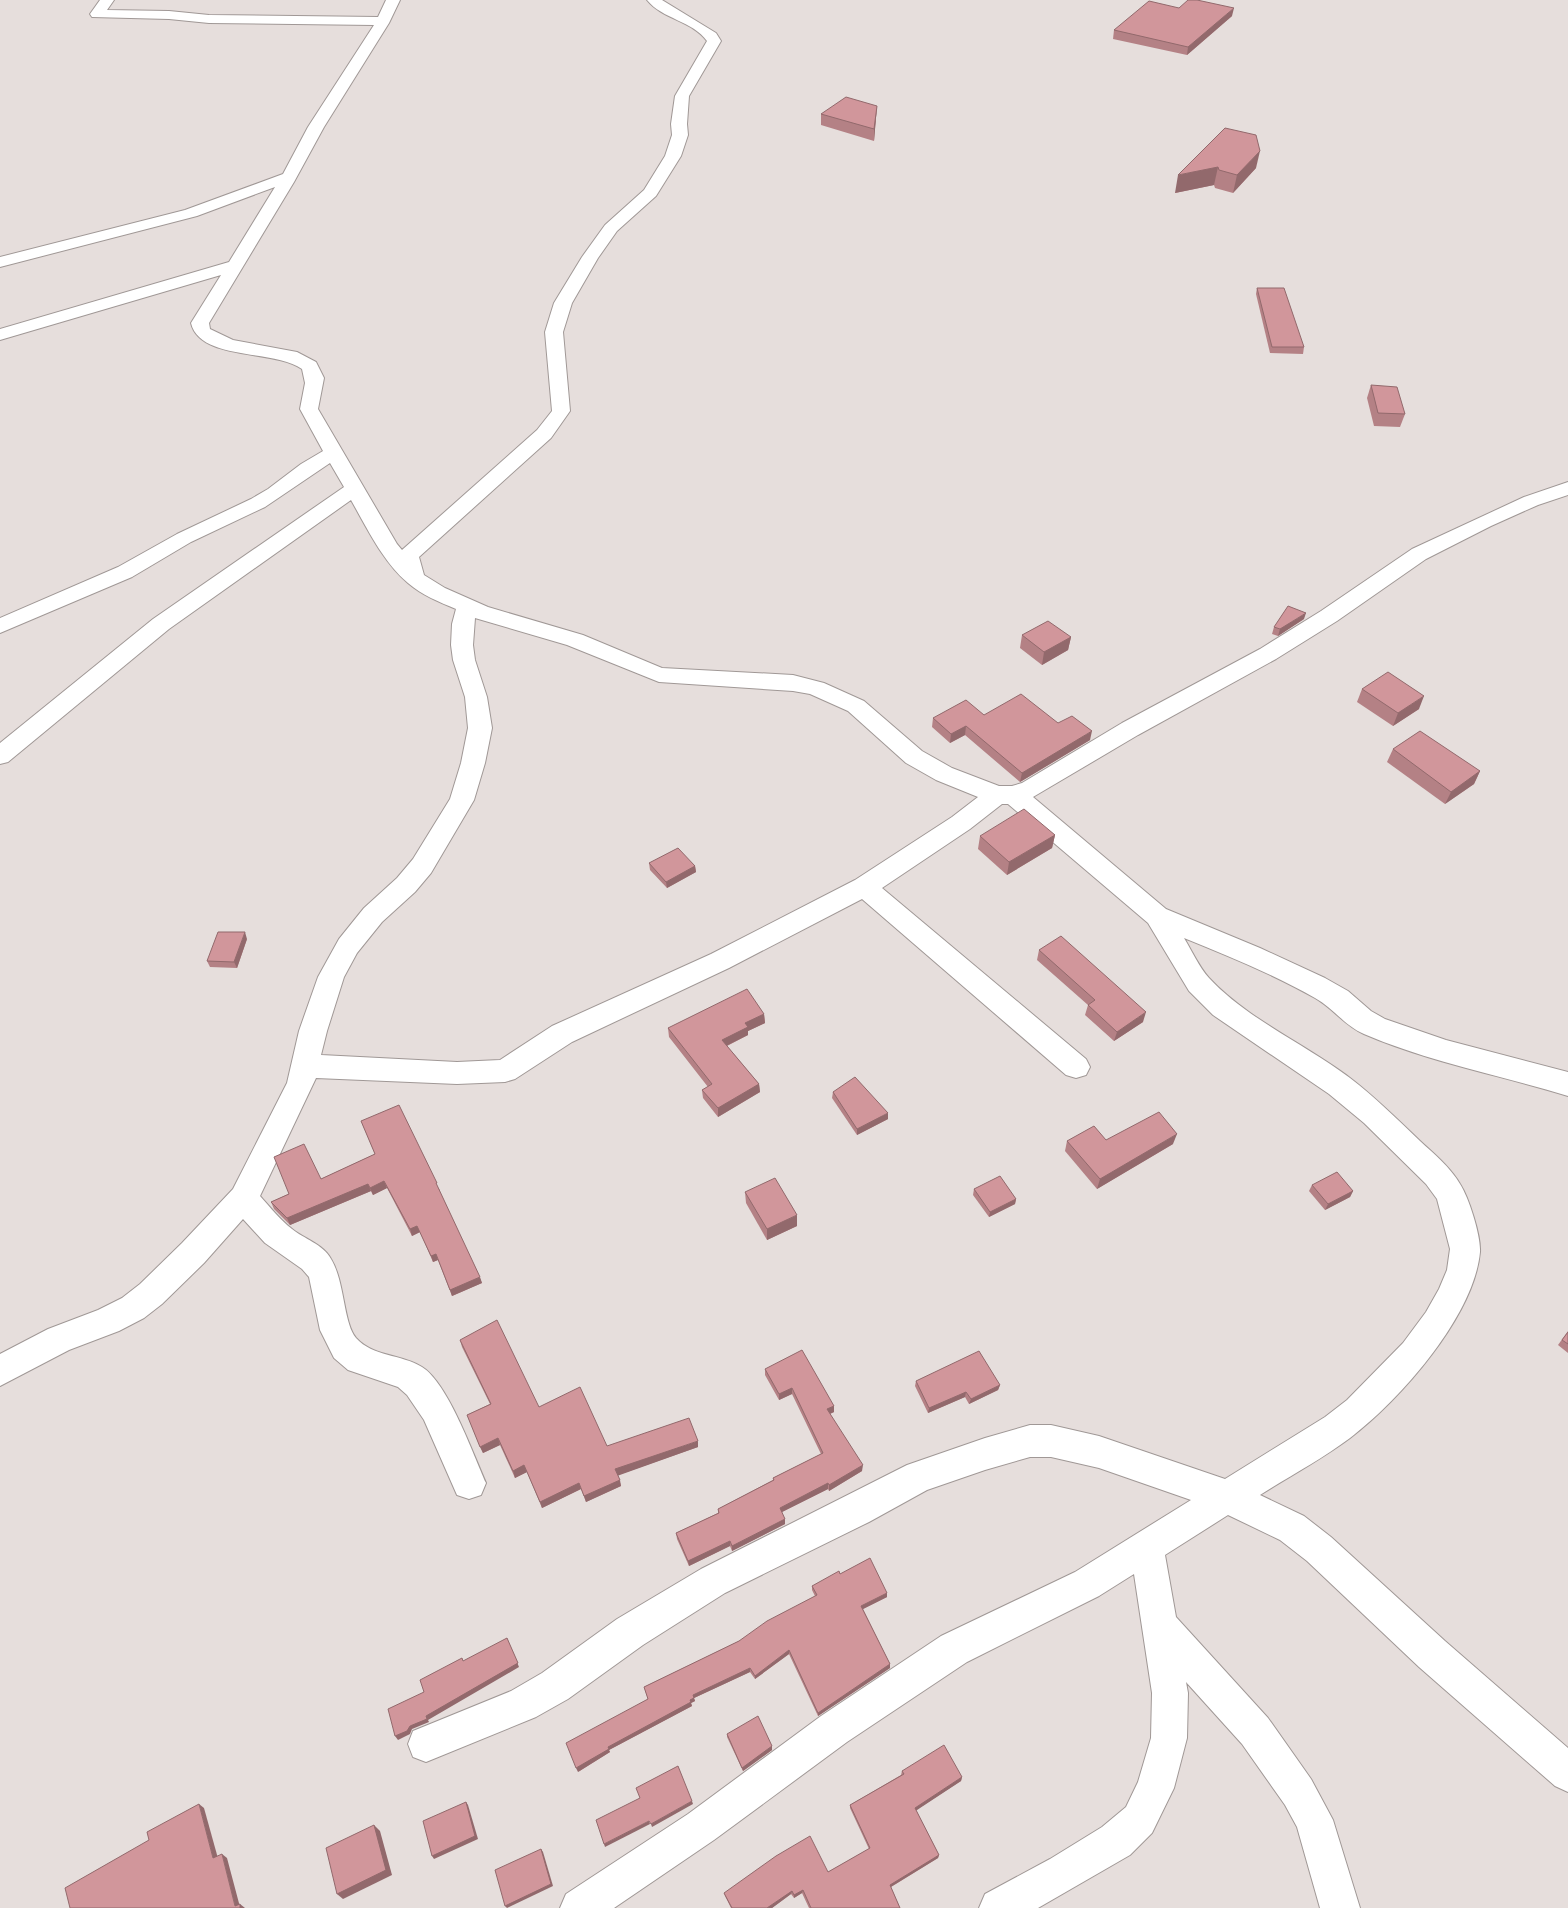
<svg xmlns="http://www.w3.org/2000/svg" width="1568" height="1908" font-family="Cabin,sans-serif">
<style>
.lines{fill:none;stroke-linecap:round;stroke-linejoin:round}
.street-casing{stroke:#a09896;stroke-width:2}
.street{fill:#fff;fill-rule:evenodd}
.wall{fill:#b48185}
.shaded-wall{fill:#92696c}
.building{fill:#d1969b;stroke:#92696c}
</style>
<rect width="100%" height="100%" fill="#e6dedc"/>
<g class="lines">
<defs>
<path id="street" d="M100 0H114L107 10 169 11 209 15 378 17 386 0H400L389 23 324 127 294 182 209 323 210 329 233 340 297 352 316 362 324 378 318 409 397 544 402 550 537 430 552 411 545 332 554 303 582 257 605 225 644 190 665 156 672 135 671 124 675 96 707 41C693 21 662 19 647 0H662L716 33 721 41 689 96 687 124 688 135 681 156 656 196 617 231 598 258 572 303 563 332 570 411 551 438 419 557 424 575 445 588 488 607 583 635 662 668 793 675 824 683 864 701 922 751 952 768 999 786H1012L1022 783 1122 723 1260 649 1321 611 1412 549 1524 497 1568 482V495L1538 505 1491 526 1426 559 1337 621 1276 659 1138 735 1033 797 1166 909 1260 948 1325 978 1348 991 1371 1011 1385 1019 1446 1040 1568 1072V1096C1500 1075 1429 1062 1364 1034 1345 1026 1333 1008 1315 998 1273 974 1228 956 1184 938 1192 951 1199 967 1209 978 1247 1019 1305 1044 1350 1078 1375 1097 1397 1119 1420 1141 1434 1154 1450 1167 1460 1184 1469 1198 1481 1236 1480 1252 1474 1316 1400 1400 1350 1438 1322 1459 1290 1476 1260 1495L1304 1516 1331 1537 1445 1641 1568 1748V1792L1555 1786 1419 1667 1307 1561 1280 1540 1228 1515 1165 1555 1176 1617 1268 1718 1311 1779 1333 1820 1360 1908H1320L1297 1827 1285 1805 1242 1744 1186 1682 1188 1693 1187 1738 1174 1788 1152 1833 1130 1855 1038 1908H979L985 1894 1050 1859 1102 1827 1126 1807 1138 1782 1151 1738 1152 1693 1134 1574 1099 1596 967 1662 847 1742 714 1840 614 1908H560L566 1894 688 1814 821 1716 941 1636 1075 1572 1191 1500 1099 1468 1051 1457H1030L985 1470 927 1490 869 1522 725 1593 643 1645 568 1699 536 1717 426 1762 413 1757 408 1744 413 1731 511 1691 542 1673 617 1619 701 1569 907 1465 985 1438 1030 1425H1051L1099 1436 1225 1479 1325 1417 1347 1400 1403 1343 1426 1312 1439 1289 1447 1270 1450 1249 1437 1199 1426 1184 1364 1123 1329 1094 1213 1015 1189 991 1148 923 1008 804H1002L970 829 882 888 1086 1059 1090 1067 1086 1075 1076 1078 1066 1075 862 899 729 968 572 1042 515 1079 505 1082 457 1084 316 1078 260 1196C270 1207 280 1220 292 1229 304 1239 323 1244 331 1259 345 1282 343 1322 356 1338 373 1357 401 1354 422 1367 448 1383 473 1454 486 1483L481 1495 469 1499 457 1495 424 1420 407 1395 398 1387 348 1370 334 1358 320 1330 309 1277 302 1269 265 1243 243 1219 204 1263 162 1304 144 1318 119 1331 69 1350 0 1386V1354L48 1329 98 1310 122 1298 140 1284 182 1243 233 1189 287 1083 299 1031 318 977 339 939 364 908 397 878 413 859 450 799 461 763 468 728 465 697 453 660 451 645 452 624 456 609C439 602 422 595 408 583 383 562 367 528 351 500L169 629 8 762 0 764V743L153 619 344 487 330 463 265 507 191 542 132 577 0 633V618L118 567 177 534 251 499 268 489 301 464 323 451 300 409 305 383 302 369C274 349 200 361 191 323L221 275 0 340V329L229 262 275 187 197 216 0 267V257L185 210 283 174 308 127 374 25 209 23 169 19 92 17 90 14ZM475 618 567 645 659 682 793 691 810 694 848 711 906 763 936 780 978 797 952 817 855 880 711 954 552 1026 500 1060 457 1062 321 1055 327 1031 344 977 357 953 382 922 415 892 431 873 474 800 485 763 492 728 487 697 475 660 473 645Z"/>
</defs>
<use href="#street" class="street-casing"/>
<use href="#street" class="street"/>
</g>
<g class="wall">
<polygon points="1179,8 1232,16 1187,55 1113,39 1114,30"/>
<polygon points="877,106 874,141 821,125 821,114"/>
<polygon points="1225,128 1256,168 1233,193 1215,188 1214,185 1175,193"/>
<polygon points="1257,288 1304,347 1303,354 1270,353 1256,294"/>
<polygon points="1371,385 1405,414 1400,427 1374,426 1367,398"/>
<polygon points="1304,619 1278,636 1272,634 1274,627"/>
<polygon points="1022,635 1071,637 1068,650 1042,665 1020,648"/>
<polygon points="1362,689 1419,709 1393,726 1357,702"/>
<polygon points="984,715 1058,723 1090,740 1020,782 965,735 950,743 932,727 933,718"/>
<polygon points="1393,749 1480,771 1474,784 1445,804 1387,762"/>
<polygon points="1055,835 1052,848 1007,875 978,849 980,836"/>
<polygon points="649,863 695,866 696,872 667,888 650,870"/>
<polygon points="247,939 237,968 210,967 207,961"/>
<polygon points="1039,950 1143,1022 1114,1041 1085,1015 1088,1005 1037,960"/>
<polygon points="764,1014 765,1023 748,1031 748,1035 727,1046 759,1084 760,1092 718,1117 703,1098 702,1090 708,1087 669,1037 668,1028"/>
<polygon points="833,1092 888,1119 857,1135 832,1098"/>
<polygon points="361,1121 440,1190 439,1190 482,1283 452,1296 438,1260 433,1262 420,1232 412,1236 387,1188 373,1195 371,1191 290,1225 274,1209 271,1202 375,1154"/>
<polygon points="1106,1140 1173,1144 1097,1189 1065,1151 1067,1141"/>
<polygon points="1312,1185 1353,1191 1350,1197 1325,1210 1309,1191"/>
<polygon points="974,1189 1016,1199 1015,1204 989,1217 973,1195"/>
<polygon points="745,1192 797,1226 767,1240 746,1203"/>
<polygon points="1568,1331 1568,1353 1558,1345"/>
<polygon points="460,1340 539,1407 607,1446 698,1447 618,1475 621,1486 586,1502 581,1489 542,1508 527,1472 515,1478 500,1445 483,1453 467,1415 490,1404 462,1347"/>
<polygon points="765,1369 834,1406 834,1412 830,1414 862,1471 829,1491 828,1489 782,1512 785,1524 732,1551 730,1546 689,1566 677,1539 676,1533 718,1513 718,1509 773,1480 773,1478 821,1454 792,1394 779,1400 765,1375"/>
<polygon points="916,1381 1000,1385 998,1390 969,1404 965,1397 928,1413 915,1386"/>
<polygon points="840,1574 887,1593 887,1597 863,1609 890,1664 890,1668 818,1716 789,1654 755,1679 750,1672 694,1698 695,1701 691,1703 692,1706 609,1750 610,1752 578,1772 648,1699 644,1687 739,1641 815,1596 812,1590 812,1586"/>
<polygon points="727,1734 772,1746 772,1750 743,1771 727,1737"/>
<polygon points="902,1771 962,1777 961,1781 916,1810 939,1855 938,1858 891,1887 900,1908 809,1908 802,1893 794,1898 791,1894 772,1908 731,1908 725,1896 724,1893 828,1872 869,1849 850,1808 850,1805 901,1775"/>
</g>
<g class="shaded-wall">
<polygon points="1234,8 1232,16 1187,55 1188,47"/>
<polygon points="877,106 876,117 874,141 874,129"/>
<polygon points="1260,151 1256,168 1233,193 1237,175"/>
<polygon points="1218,167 1214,185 1175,193 1178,175"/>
<polygon points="1306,613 1304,619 1278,636 1280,629"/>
<polygon points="1071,637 1068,650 1042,665 1044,652"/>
<polygon points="1424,696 1419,709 1393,726 1398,713"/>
<polygon points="966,726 965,735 950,743 951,734"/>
<polygon points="1092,731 1090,740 1020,782 1022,773"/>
<polygon points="1480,771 1474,784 1445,804 1451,792"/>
<polygon points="1055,835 1052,848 1007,875 1009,862"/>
<polygon points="695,866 696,872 667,888 666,882"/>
<polygon points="245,932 247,939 237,968 234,962"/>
<polygon points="1146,1012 1143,1022 1114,1041 1117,1032"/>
<polygon points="764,1014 765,1023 748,1031 748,1035 722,1048 722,1040 745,1023"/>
<polygon points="759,1084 760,1092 718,1117 718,1108"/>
<polygon points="888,1113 888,1119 857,1135 857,1129"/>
<polygon points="1177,1134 1173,1144 1097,1189 1100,1179"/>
<polygon points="384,1181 387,1188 373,1195 370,1188"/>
<polygon points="368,1184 371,1191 290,1225 287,1218"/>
<polygon points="1353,1191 1350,1197 1325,1210 1328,1204"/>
<polygon points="1016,1199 1015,1204 989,1217 990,1212"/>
<polygon points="797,1215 797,1226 767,1240 767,1229"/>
<polygon points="417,1226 420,1232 412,1236 410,1229"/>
<polygon points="436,1254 438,1260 433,1262 431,1256"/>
<polygon points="480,1277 482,1283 452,1296 450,1290"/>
<polygon points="1000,1385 998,1390 969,1404 971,1399"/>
<polygon points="792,1388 792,1394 779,1400 779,1394"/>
<polygon points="966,1392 965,1397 928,1413 929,1408"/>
<polygon points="834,1406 834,1412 827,1415 827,1409"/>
<polygon points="498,1438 500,1445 483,1453 480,1447"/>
<polygon points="698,1441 698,1447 617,1476 615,1469"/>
<polygon points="524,1465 527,1472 515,1478 513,1471"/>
<polygon points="863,1465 862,1471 829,1491 829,1485"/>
<polygon points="620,1480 621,1486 586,1502 584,1496"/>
<polygon points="579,1483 581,1489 542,1508 540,1502"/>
<polygon points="828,1483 828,1489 780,1513 780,1508"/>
<polygon points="785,1519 785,1524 732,1551 732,1546"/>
<polygon points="730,1541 730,1546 689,1566 688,1561"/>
<polygon points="887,1593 887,1597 861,1610 861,1606"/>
<polygon points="507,1638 519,1667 428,1720 429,1722 412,1729 410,1734 398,1740 395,1736 410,1726 426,1716"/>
<polygon points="789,1650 789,1654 755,1679 755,1676"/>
<polygon points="890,1664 890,1668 818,1716 818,1713"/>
<polygon points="750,1668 750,1672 694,1698 695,1701 691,1703 692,1706 609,1750 610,1752 578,1772 576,1768 608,1747 690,1700 693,1695"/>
<polygon points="772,1746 772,1750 743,1771 742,1768"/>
<polygon points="962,1777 961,1781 914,1812 915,1808"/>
<polygon points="692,1801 693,1804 652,1827 651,1824"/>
<polygon points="466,1802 468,1805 478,1839 434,1859 432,1856"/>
<polygon points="199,1804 204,1808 219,1862 213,1858"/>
<polygon points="649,1821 650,1824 605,1847 604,1844"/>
<polygon points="374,1825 380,1831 392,1875 343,1899 337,1894"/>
<polygon points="541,1849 543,1852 553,1886 507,1908 505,1906"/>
<polygon points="222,1854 227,1858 240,1907 240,1904 245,1908 238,1908 235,1906"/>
<polygon points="939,1855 938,1858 889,1888 890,1885"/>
<polygon points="803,1890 802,1893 794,1898 794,1895"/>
<polygon points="792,1891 791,1894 772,1908 767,1908"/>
</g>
<g class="building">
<polygon points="1188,0 1197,0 1234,8 1188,47 1114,30 1149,1 1179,8"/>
<polygon points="846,97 877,106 874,129 821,114"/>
<polygon points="1225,128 1256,135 1260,151 1237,175 1219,170 1218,167 1178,175"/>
<polygon points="1257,288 1284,288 1304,347 1272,347"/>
<polygon points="1371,385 1397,387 1405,414 1378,413"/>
<polygon points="1288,606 1306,613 1280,629 1274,627"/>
<polygon points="1048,621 1071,637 1044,652 1022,635"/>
<polygon points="1388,672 1424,696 1398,713 1362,689"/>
<polygon points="1021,694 1058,723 1072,716 1092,731 1022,773 966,726 951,734 933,718 966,700 984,715"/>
<polygon points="1420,731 1480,771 1451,792 1393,749"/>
<polygon points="1024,809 1055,835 1009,862 980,836"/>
<polygon points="678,848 695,866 666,882 649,863"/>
<polygon points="218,932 245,932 234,962 207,961"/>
<polygon points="1061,936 1146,1012 1117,1032 1088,1005 1095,1000 1039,950"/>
<polygon points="747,989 764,1014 745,1023 748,1027 722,1040 759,1084 718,1108 702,1090 712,1084 668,1028"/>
<polygon points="855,1077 888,1113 857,1129 833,1092"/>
<polygon points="399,1105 437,1183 436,1183 480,1277 450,1290 436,1254 431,1256 417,1226 410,1229 384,1181 370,1188 368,1184 287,1218 271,1202 289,1194 274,1157 304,1144 321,1179 375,1154 361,1121"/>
<polygon points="1159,1112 1177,1134 1100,1179 1067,1141 1094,1126 1106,1140"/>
<polygon points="1337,1172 1353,1191 1328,1204 1312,1185"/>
<polygon points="1000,1176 1016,1199 990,1212 974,1189"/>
<polygon points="775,1178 797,1215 767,1229 745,1192"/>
<polygon points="497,1320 539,1407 580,1387 607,1446 689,1418 698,1441 615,1469 620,1480 584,1496 579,1483 540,1502 524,1465 513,1471 498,1438 480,1447 467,1415 491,1404 460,1340"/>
<polygon points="1568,1332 1568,1344 1562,1340"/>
<polygon points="802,1350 834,1406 827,1409 863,1465 829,1485 828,1483 780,1508 785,1519 732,1546 730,1541 688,1561 676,1533 719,1513 718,1509 774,1480 773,1478 823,1453 792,1388 779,1394 765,1369"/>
<polygon points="979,1351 1000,1385 971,1399 966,1392 929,1408 916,1381"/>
<polygon points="870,1558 887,1593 861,1606 890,1664 818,1713 789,1650 755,1676 750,1668 693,1695 694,1698 690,1700 691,1702 608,1747 609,1749 576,1768 566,1743 648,1699 644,1687 739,1641 767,1621 817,1595 812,1586 839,1571 840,1574"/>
<polygon points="507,1638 518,1663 426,1716 427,1719 410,1726 407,1731 395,1736 388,1709 424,1692 420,1680 462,1658 463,1661"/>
<polygon points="758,1716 772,1746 742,1768 727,1734"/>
<polygon points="944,1745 962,1777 915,1808 939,1855 890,1885 900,1908 811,1908 803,1890 794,1895 792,1891 767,1908 732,1908 724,1893 776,1856 810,1836 828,1872 870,1848 850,1805 904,1774 902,1771"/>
<polygon points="678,1766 692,1801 651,1824 649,1821 604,1844 596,1820 640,1798 636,1788"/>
<polygon points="466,1802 475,1836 432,1856 423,1821"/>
<polygon points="199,1804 213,1858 222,1854 235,1906 240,1904 240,1908 70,1908 65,1888 149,1840 147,1832"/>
<polygon points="374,1825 386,1870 337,1894 326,1848"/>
<polygon points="541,1849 551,1884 505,1906 495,1870"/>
</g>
</svg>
